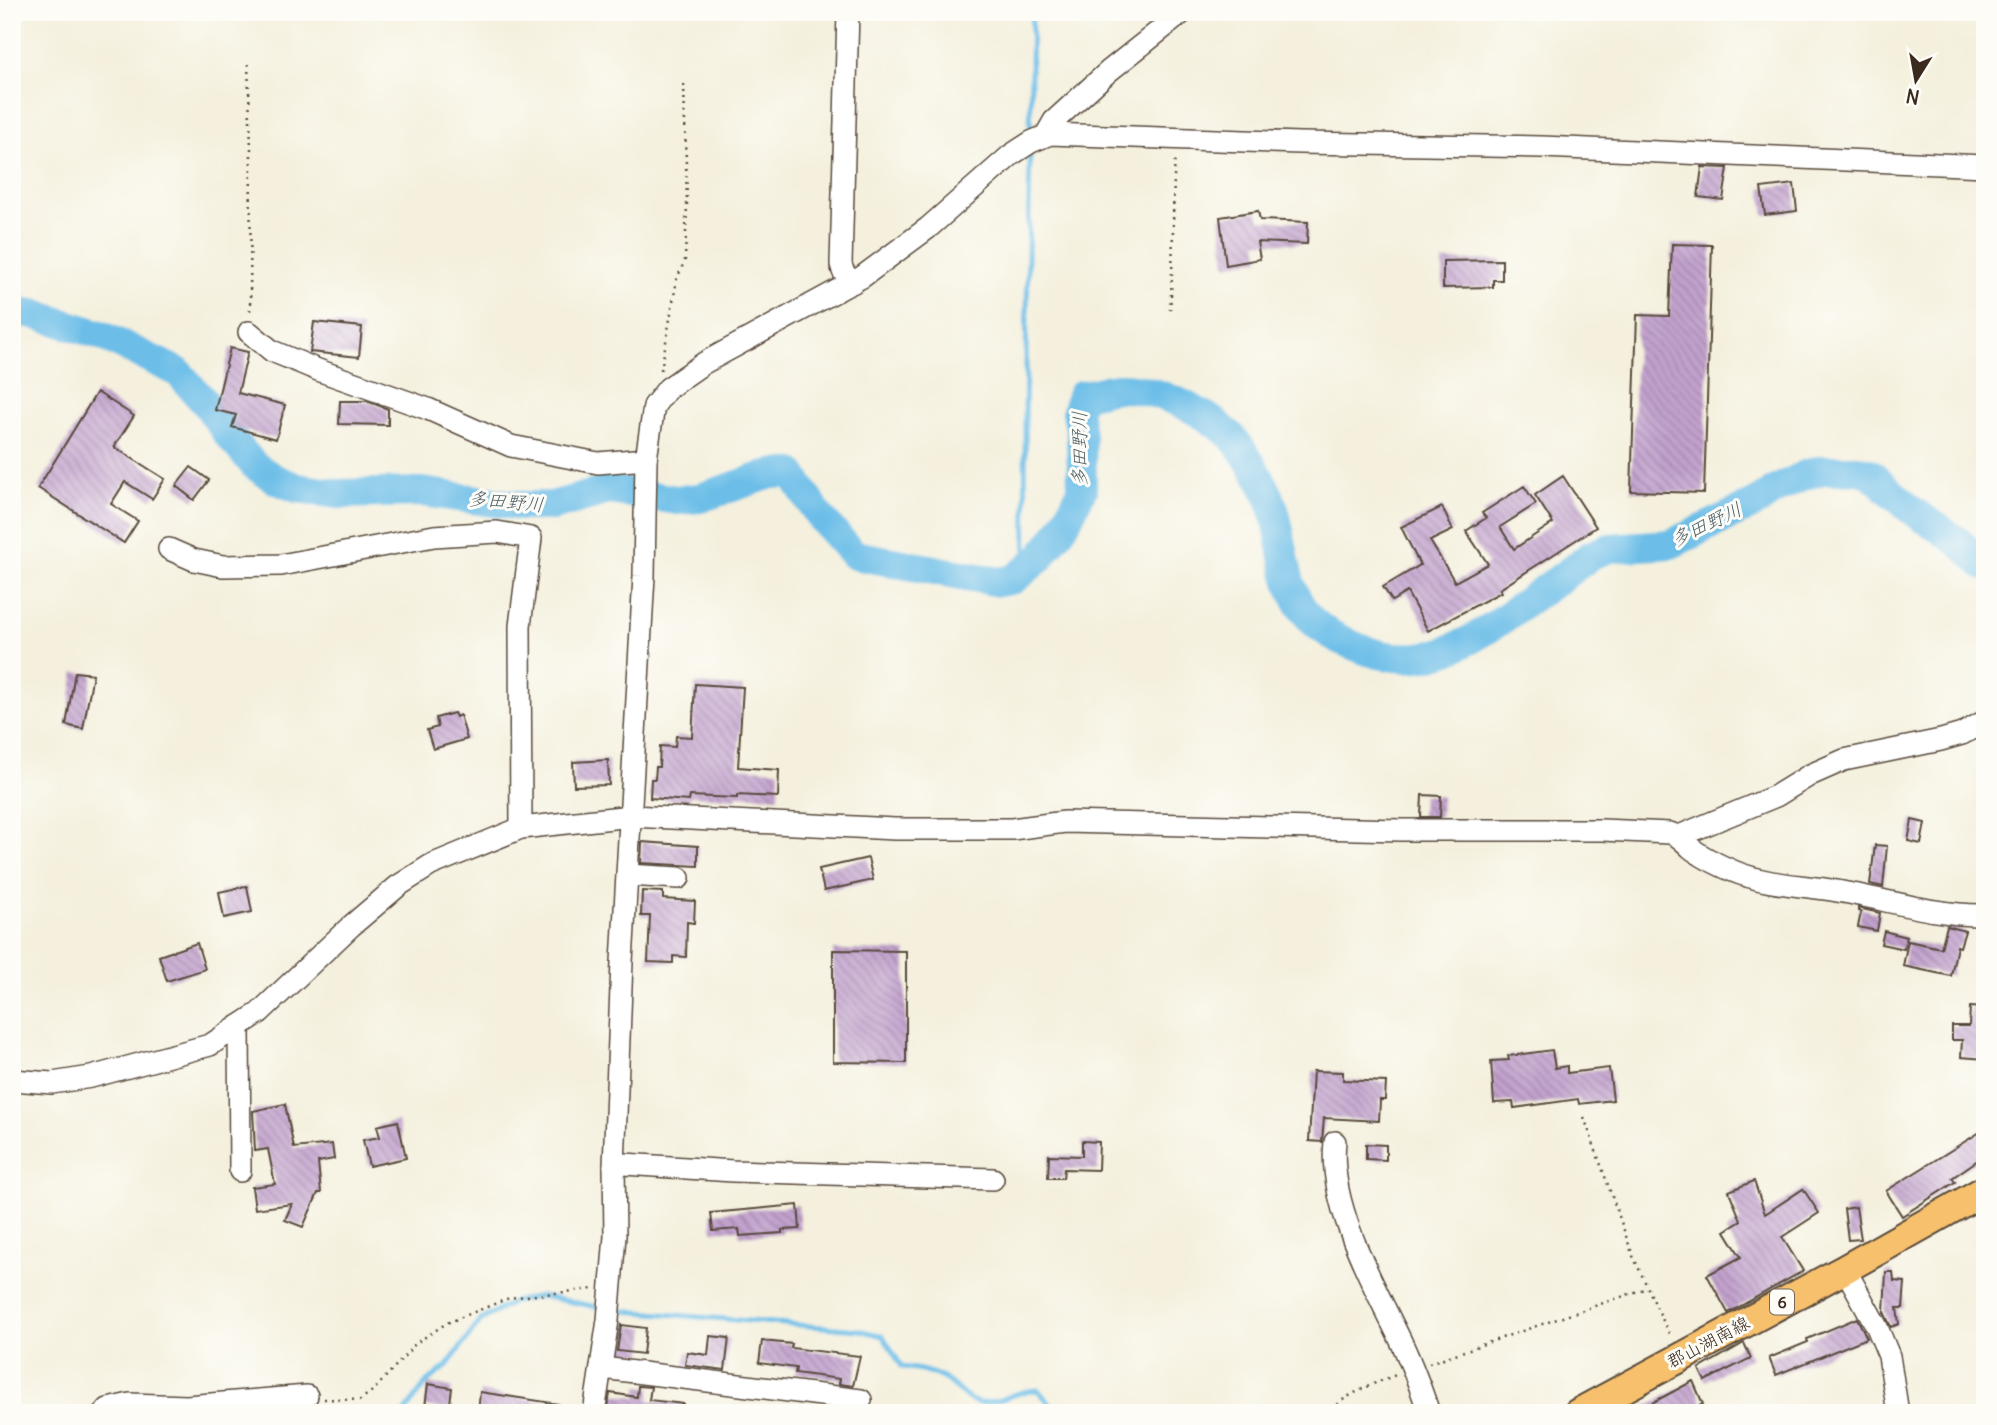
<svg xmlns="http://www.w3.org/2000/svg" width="1997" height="1425" font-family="Delius,'Klee One',sans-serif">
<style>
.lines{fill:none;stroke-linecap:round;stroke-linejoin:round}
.stream{stroke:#6cbee8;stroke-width:5}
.river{stroke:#6cbee8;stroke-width:30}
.building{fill:url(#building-back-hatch)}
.minor-casing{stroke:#57483b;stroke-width:24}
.major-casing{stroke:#57483b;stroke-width:32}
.path{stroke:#57483b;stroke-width:2.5;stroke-dasharray:2 5;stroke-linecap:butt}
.minor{stroke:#fff;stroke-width:21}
.major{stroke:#f7c06c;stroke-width:28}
.labels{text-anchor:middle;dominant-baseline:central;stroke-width:6;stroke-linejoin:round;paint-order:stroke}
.shield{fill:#fdfcf7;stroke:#75695f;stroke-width:2}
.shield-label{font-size:16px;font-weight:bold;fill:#3b2a1e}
.street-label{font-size:18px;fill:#3b2a1e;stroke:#fdfcf7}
.water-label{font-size:19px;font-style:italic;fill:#4c5e65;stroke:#fdfcf7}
</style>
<defs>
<pattern id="building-back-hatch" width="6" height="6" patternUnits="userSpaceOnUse" patternTransform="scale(1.75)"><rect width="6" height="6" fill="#c2a2ce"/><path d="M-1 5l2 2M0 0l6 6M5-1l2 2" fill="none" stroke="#9f84a7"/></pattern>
</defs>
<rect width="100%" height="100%" fill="#fdfcf7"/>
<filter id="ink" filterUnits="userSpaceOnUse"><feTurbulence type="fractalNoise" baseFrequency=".0143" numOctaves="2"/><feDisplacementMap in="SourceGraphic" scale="14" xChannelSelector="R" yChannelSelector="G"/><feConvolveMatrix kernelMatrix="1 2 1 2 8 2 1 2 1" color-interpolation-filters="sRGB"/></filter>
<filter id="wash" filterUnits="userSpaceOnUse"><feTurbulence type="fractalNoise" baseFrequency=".00686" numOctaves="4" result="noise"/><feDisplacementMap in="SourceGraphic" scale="28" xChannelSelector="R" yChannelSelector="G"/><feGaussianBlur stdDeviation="1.57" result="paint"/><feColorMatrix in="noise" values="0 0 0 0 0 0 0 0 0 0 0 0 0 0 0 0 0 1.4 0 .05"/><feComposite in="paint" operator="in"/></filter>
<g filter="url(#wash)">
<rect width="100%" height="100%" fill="#f4f0dd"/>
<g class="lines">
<g class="stream">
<polyline points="1030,138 1032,12"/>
<polyline points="1026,572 1025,418 1030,151"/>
<path d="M613 1310 859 1330 883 1336 902 1367C917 1369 931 1371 944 1379 958 1386 967 1405 985 1403 1002 1402 1017 1390 1038 1390L1058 1413"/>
<polyline points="404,1413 427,1382 446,1367 481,1320 513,1302 541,1296 603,1308"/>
</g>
<path class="river" d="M12 311 34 314 101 335 178 372 208 406 228 435 255 466 275 479 297 488 337 494 422 492 521 506H552L609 490 677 500 700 498 771 474 792 473 820 517 854 555 999 582 1014 579 1040 558 1064 526 1082 490 1081 435 1077 411 1081 395C1094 394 1106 389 1118 388 1153 387 1203 410 1229 434 1240 444 1266 486 1271 501 1285 537 1281 580 1305 612 1316 628 1335 637 1352 645 1423 677 1470 644 1526 602 1548 587 1570 572 1591 555L1610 548 1671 544 1756 503 1772 492 1805 475 1822 470H1858L1870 473 1910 509 1959 542 1985 566"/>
</g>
<g id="blocks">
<g class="building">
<polygon points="1702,167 1728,168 1723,200 1698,197"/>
<polygon points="1794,184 1797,211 1765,215 1761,188"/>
<polygon points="1258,211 1260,220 1308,222 1307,244 1257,242 1260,259 1226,265 1220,217"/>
<polygon points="1672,244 1712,245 1704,493 1631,491 1637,315 1669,316"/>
<polygon points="1502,260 1502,280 1493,280 1493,287 1443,288 1443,261"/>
<polygon points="314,322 362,327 359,357 310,352"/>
<polygon points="230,348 248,352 238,393 285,405 276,439 232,427 236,415 215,410"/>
<polygon points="97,392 134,416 114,447 165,479 152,499 125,482 111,504 138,521 124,543 38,488"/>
<polygon points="340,401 367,401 388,409 388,425 339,424"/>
<polygon points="191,467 209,480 194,500 176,486"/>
<polygon points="1563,476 1596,527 1500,589 1501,592 1428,631 1407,592 1392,601 1383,587 1420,565 1401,527 1442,507 1453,530 1430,541 1455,582 1488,564 1466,531 1486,518 1482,513 1524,486 1536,504 1500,527 1514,549 1553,523 1535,495"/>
<polygon points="75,672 93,674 83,729 66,725"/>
<polygon points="695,684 743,687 738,767 779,770 778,797 737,795 737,798 690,796 689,801 650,798 651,779 655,779 656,767 659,767 660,746 675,747 676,736 692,737"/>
<polygon points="454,713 456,717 460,715 467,739 433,749 427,730 438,727 436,718"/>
<polygon points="608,760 609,785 574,786 573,762"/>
<polygon points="1422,795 1441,796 1440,817 1421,817"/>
<polygon points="1912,820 1925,823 1921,844 1908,841"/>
<polygon points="642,842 698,846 698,866 641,863"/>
<polygon points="1875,845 1887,846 1883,887 1870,884"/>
<polygon points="868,858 873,880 824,891 819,869"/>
<polygon points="247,886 252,912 224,918 219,892"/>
<polygon points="642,891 663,892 663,899 695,901 694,923 687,922 686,957 673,956 673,963 648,962 650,916 641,916"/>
<polygon points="1858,908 1880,913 1877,931 1858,927 1861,912 1858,911"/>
<polygon points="1947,926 1965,931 1960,947 1957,946 1951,976 1903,966 1908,941 1941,948"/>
<polygon points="1884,931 1907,937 1904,949 1881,944"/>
<polygon points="197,943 205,969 167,981 159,956"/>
<polygon points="833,950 906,951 906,1063 833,1062"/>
<polygon points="1970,1007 1985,1008 1985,1059 1961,1057 1962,1040 1952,1040 1952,1026 1969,1026"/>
<polygon points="1552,1050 1555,1068 1567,1066 1567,1073 1609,1068 1613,1100 1579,1104 1578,1099 1514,1108 1513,1102 1494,1103 1491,1061 1509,1060 1508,1056"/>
<polygon points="1313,1071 1343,1072 1343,1080 1386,1082 1385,1100 1380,1100 1379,1121 1324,1118 1322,1142 1309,1141"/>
<polygon points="285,1104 294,1148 332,1144 334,1159 318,1162 321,1193 318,1193 303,1227 285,1220 292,1204 255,1209 252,1187 275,1184 268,1149 255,1151 253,1111"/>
<polygon points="398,1121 406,1158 369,1166 363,1140 380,1137 377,1126"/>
<polygon points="1985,1129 1985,1155 1952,1178 1955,1182 1902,1216 1886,1191"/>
<polygon points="1082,1141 1099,1142 1098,1170 1064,1169 1063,1178 1048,1178 1049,1155 1082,1156"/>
<polygon points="1366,1144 1386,1145 1386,1160 1366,1159"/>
<polygon points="1754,1181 1765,1214 1803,1189 1819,1213 1782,1237 1803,1271 1728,1313 1707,1275 1741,1257 1725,1231 1741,1221 1729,1191"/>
<polygon points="798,1205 800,1229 782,1230 782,1233 740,1236 739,1229 713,1231 711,1213"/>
<polygon points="1856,1207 1861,1239 1848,1240 1844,1209"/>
<polygon points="1886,1272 1893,1272 1894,1281 1905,1282 1903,1308 1897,1308 1899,1324 1891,1327 1884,1312"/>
<polygon points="1857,1318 1867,1338 1776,1375 1769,1358 1808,1342 1807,1339"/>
<polygon points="621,1325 646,1328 643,1354 617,1351"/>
<polygon points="710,1336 729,1338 725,1370 685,1365 687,1352 708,1355"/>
<polygon points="762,1341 792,1344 791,1348 860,1356 853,1386 839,1384 840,1379 795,1373 796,1368 759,1363"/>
<polygon points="1744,1343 1751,1358 1705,1381 1699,1369"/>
<polygon points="1693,1381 1703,1404 1684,1413 1633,1413"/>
<polygon points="428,1384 452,1388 449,1410 425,1407"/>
<polygon points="638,1386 651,1387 649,1400 683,1404 683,1413 607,1413 610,1393 637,1397"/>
<polygon points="480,1392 559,1404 559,1413 478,1413"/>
</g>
</g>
</g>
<g filter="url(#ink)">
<use href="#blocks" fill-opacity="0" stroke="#57483b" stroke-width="2"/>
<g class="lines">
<defs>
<g id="minor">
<polyline points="848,12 841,264 843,271 852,283"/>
<polyline points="1046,135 1054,121 1109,71 1183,12"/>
<polyline points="249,332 272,351 318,370 428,409 511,446 598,463 646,459"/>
<polyline points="169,549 194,560 223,566 281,565 434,536 497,532 531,538 520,626 521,828"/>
<polyline points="1679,836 1776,796 1810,775 1844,760 1941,740 1962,734 1985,721"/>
<polyline points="627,875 679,878"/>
<polyline points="239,1026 240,1171"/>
<path d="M12 1080 52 1083 91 1077 210 1045 259 1013 351 926 398 886 431 865 521 828 631 816 895 829H1012L1065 822 1400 830H1602L1670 833C1680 836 1683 841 1691 848 1702 857 1719 865 1733 871 1766 885 1802 885 1837 891 1886 899 1935 916 1985 915"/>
<path d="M1335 1142C1328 1203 1371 1280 1397 1333 1410 1359 1420 1386 1429 1413"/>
<polyline points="614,1166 624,1164 733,1171 993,1179"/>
<polyline points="1845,1269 1877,1327 1889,1356 1898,1413"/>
<polyline points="602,1368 861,1400"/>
<polyline points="105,1413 108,1409 130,1404 187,1406 307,1396"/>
<polyline points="594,1413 608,1320 615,1236 614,1166 622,962 644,576 646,459 654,406 668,388 704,363 862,277 928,228 1011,155 1031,142 1050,134 1300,143 1542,147 1985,166"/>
</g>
<polyline id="major" points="1578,1413 1845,1269 1985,1190"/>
</defs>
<use href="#minor" class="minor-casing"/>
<use href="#major" class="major-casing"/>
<g class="path">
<polyline points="248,64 251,148 250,312"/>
<path d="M1170 310C1174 258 1172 208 1175 157"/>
<polyline points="661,370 677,279 685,260 687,204 684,84"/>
<polyline points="1584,1117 1633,1256 1671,1338"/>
<polyline points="1429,1363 1647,1288"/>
<polyline points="324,1399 360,1400 375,1389 416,1343 447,1323 509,1298 593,1289"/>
<path d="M1326 1413C1347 1394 1370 1385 1396 1375"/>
</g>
<use href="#minor" class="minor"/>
<use href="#major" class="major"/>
</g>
</g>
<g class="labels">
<rect class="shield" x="1770" y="1289.5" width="24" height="25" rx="5"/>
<g class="shield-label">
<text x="1782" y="1302">6</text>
</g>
<g class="street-label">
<text transform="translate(1708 1342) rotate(-28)">郡山湖南線</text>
</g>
<g class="water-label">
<text transform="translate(1079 449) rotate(-90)">多田野川</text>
<text transform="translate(506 501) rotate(5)">多田野川</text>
<text transform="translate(1706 524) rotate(-26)">多田野川</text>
</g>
</g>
<rect width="1997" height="1425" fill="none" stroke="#fdfcf7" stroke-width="42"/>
<g transform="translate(1916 80) rotate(191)" stroke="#fdfcf7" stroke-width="5" paint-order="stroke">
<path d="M0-5L12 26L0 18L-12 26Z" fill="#3b2a1e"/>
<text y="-10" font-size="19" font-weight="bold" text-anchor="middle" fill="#3b2a1e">N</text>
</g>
</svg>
